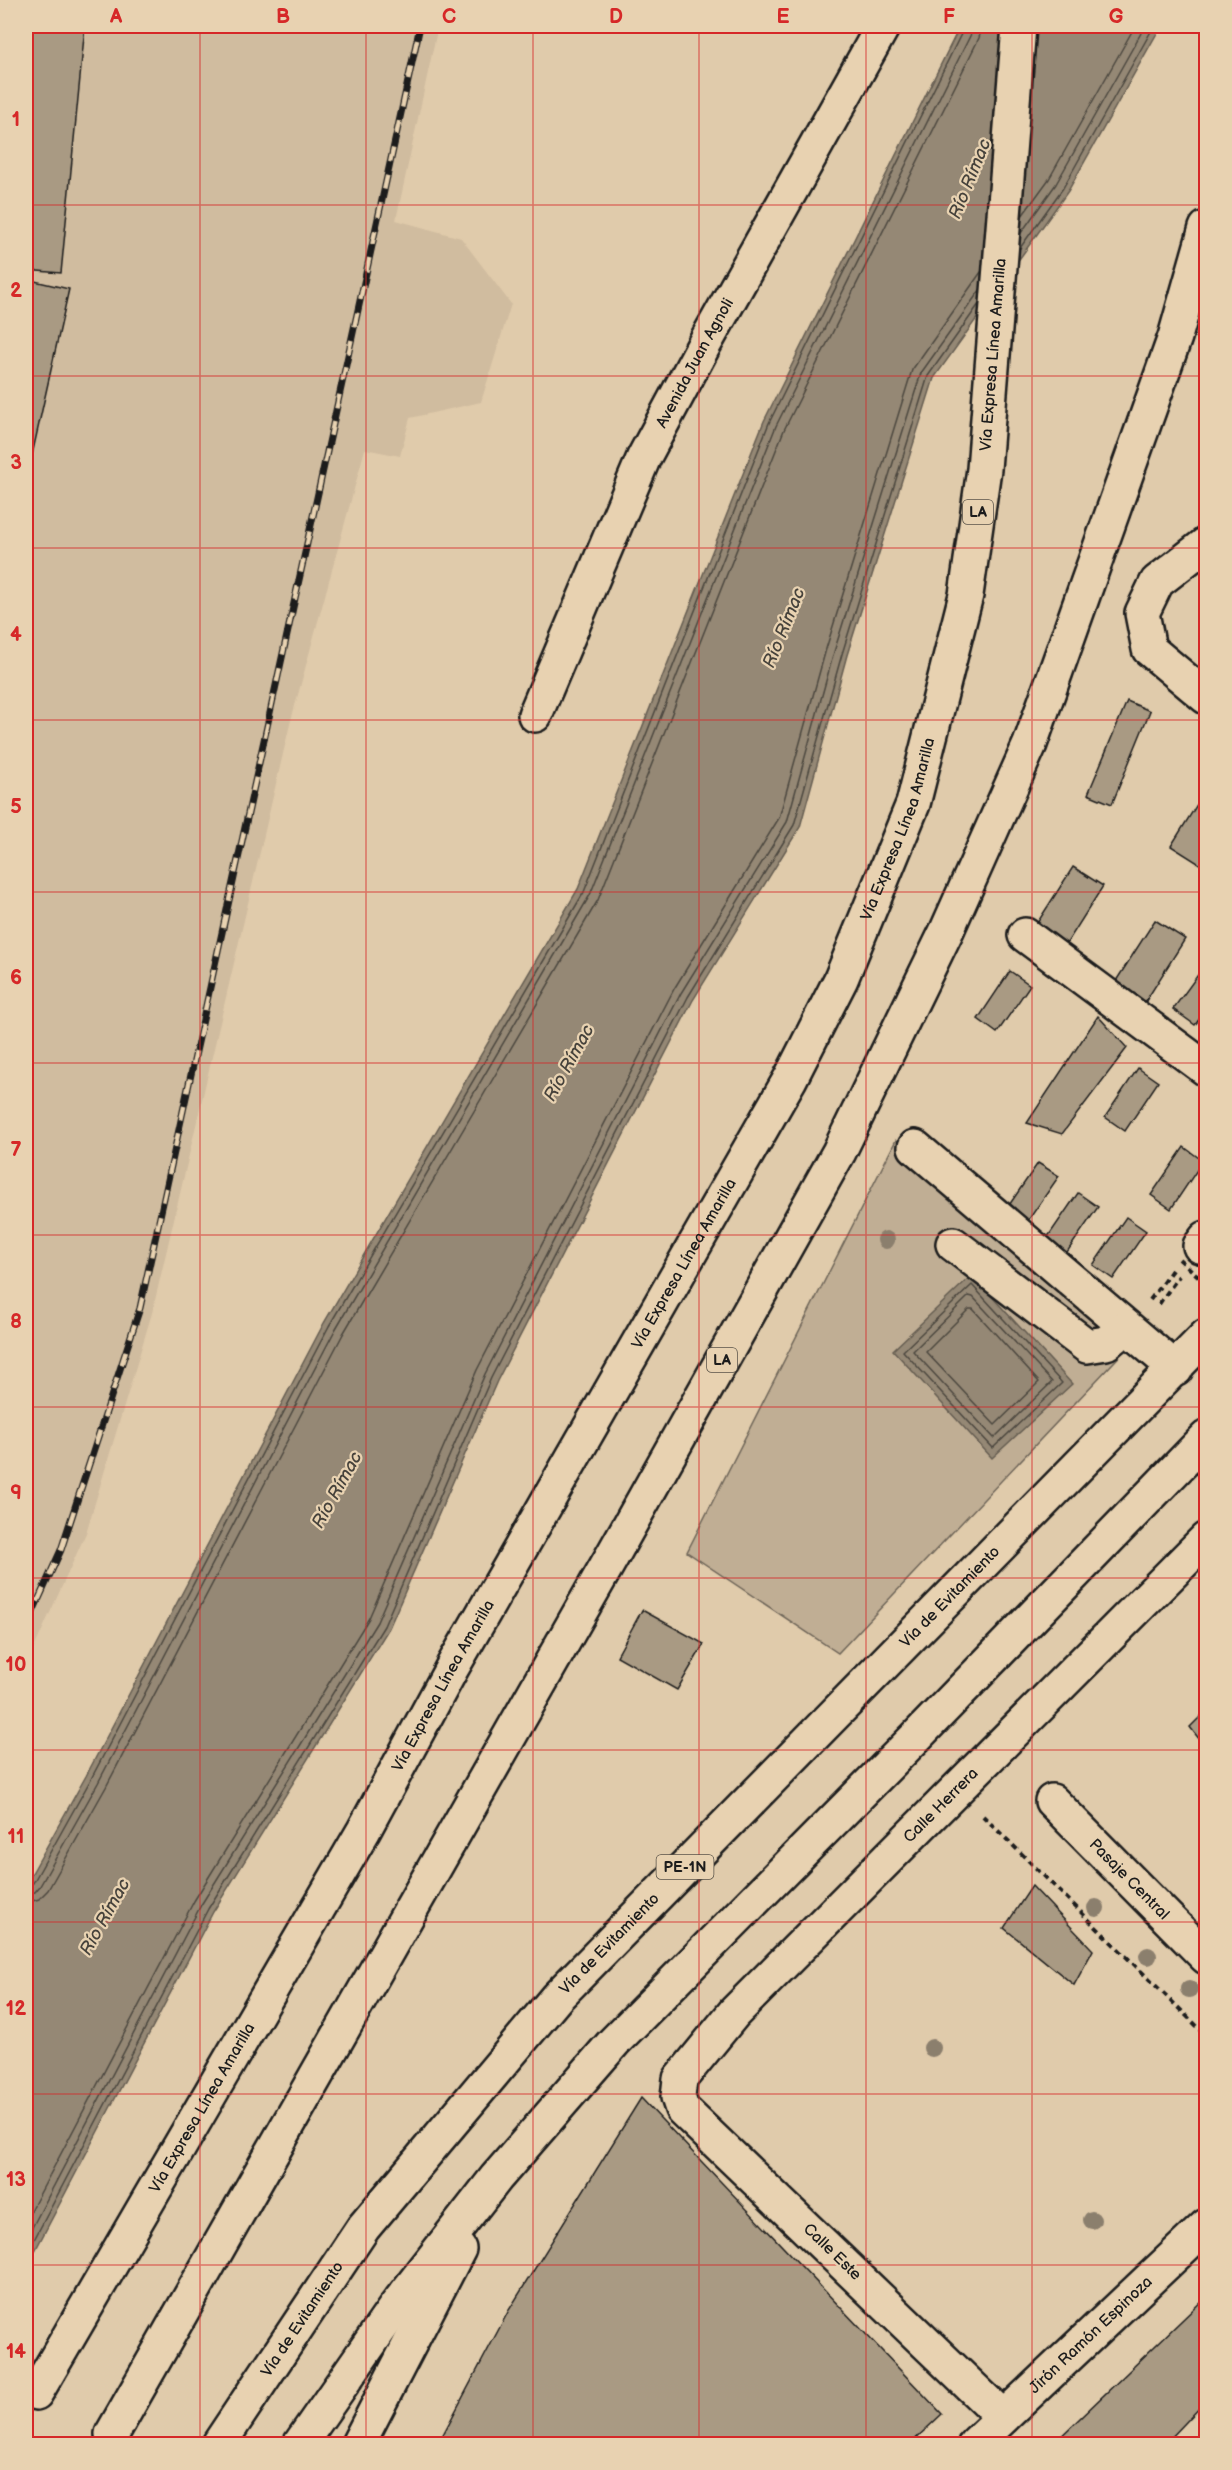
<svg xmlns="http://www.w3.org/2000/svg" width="1232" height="2470" font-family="'Balsamiq Sans',sans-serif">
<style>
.built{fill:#d0bc9f}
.green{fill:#c0ae94;stroke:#6e6558;stroke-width:1.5}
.water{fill:#958874;stroke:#655d51;stroke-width:1.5}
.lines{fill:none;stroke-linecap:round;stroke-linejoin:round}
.shore{stroke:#4c473f;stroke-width:1.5}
.building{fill:#a99a83;stroke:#1c1c1c;stroke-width:1.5}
.minor-casing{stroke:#1c1c1c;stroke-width:38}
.highway-casing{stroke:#1c1c1c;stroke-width:38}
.path{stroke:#1c1c1c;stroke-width:4;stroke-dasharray:6 4.5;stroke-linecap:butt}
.minor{stroke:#e8d2b1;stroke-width:33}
.highway{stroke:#e8d2b1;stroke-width:33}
.rail-casing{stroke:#1c1c1c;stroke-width:7}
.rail{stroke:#e8d2b1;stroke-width:4.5;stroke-dasharray:14;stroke-linecap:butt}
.path-bridge{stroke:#1c1c1c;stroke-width:4;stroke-dasharray:6 4.5;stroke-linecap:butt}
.tree{fill:#8b7f6d}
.grid{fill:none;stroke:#d62828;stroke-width:1.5;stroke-opacity:0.55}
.labels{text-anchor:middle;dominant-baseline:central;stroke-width:4.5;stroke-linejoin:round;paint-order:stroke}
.shield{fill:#e8d2b1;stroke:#595349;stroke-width:1.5}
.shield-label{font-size:15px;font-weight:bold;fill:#1c1c1c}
.street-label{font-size:16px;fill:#1c1c1c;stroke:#e8d2b1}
.water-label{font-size:18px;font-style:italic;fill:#46423b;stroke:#e8d2b1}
.neatline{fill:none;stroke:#d62828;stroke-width:2}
.grid-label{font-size:20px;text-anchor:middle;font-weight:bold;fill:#d62828}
</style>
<rect width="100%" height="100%" fill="#e0cbab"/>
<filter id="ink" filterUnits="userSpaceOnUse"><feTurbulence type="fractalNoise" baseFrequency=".0167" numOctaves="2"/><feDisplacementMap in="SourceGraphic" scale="12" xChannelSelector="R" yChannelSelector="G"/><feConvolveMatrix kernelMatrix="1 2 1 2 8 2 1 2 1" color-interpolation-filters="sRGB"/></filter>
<g filter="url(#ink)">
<polygon class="built" points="26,26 438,26 396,220 461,238 511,304 481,402 410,418 400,456 365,449 290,724 152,1313 86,1533 26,1666"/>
<polygon class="green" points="896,1140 1130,1345 838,1653 687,1552"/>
<g class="water">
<polygon points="960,26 1161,26 1068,191 934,378 847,655 800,827 693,1000 497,1381 389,1628 213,1912 26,2268 26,1884 86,1776 324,1323 578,889 764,421"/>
<polygon points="972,1275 1072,1384 992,1458 893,1350"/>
</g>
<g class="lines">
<g class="shore">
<polyline points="1022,216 1049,179 1135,26"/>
<polyline points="1021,233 1056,184 1145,26"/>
<polyline points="1020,248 1063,188 1154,26"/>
<polygon points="972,1285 1062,1383 993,1448 903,1351"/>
<polygon points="969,1296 973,1297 1052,1382 994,1438 913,1351"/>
<polygon points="969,1309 973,1309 1039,1382 995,1425 926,1352"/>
<polyline points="26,1886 33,1883 91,1779 329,1326 584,892 769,423 965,26"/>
<polyline points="26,1894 35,1892 40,1886 98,1783 335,1330 590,895 776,426 971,34 973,26"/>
<polyline points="26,1903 39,1899 48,1890 106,1787 343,1334 598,900 784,430 979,38 982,26"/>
<polyline points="26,2220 194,1901 369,1618 477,1370 674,989 779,818 826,649 912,370 981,272"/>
<polyline points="26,2239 201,1905 377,1622 485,1374 681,993 787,822 834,652 921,373 980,290"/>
<polyline points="26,2255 208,1909 384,1626 491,1378 688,997 794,825 842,654 928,376 979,304"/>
</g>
</g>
<g class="building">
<polygon points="26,26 85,26 61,273 26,270"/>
<polygon points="26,279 69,289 26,482"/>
<polygon points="1127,701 1150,711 1112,804 1088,794"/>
<polygon points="1206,790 1206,856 1201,865 1171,846"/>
<polygon points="1073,867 1103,886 1062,951 1032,931"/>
<polygon points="1155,920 1185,939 1144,1004 1114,984"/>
<polygon points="1010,971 1030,985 997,1033 978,1019"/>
<polygon points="1200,972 1206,977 1206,1010 1195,1025 1173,1009"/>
<polygon points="1098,1016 1127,1048 1062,1134 1027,1123"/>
<polygon points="1138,1068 1158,1082 1125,1131 1105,1117"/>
<polygon points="1206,1115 1206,1134 1200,1125"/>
<polygon points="1184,1147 1203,1161 1171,1209 1151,1195"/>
<polygon points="1038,1163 1059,1176 1025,1225 1005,1211"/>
<polygon points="1078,1193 1098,1207 1065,1255 1045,1241"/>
<polygon points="1126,1217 1146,1231 1113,1279 1093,1265"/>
<polygon points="642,1610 704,1644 677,1690 617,1656"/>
<polygon points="1206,1711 1206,1748 1190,1727"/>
<polygon points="1032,1886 1093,1950 1074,1985 1004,1928"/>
<polygon points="641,2098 942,2414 910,2444 438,2444 509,2310"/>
<polygon points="1206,2297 1206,2401 1165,2444 1053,2444"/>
</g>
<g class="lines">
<defs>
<g id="minor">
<polyline points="1206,544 1157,582 1142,613 1149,649 1206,697"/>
<path id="s1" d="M535 715 644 457 704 345 883 26"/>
<polyline points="1025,935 1206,1069"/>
<polyline points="915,1147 1176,1369"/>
<polyline points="953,1244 1087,1346 1106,1343 1126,1327"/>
<polyline points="1200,1246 1206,1238"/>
<path id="s2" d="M1052 1801 1206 1957"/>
<path id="s3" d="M1003 2417 682 2109 678 2097 680 2079 734 2013 1206 1539"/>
<path id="s4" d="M975 2444 1206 2226"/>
</g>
<g id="highway">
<path id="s5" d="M36 2393 364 1830 453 1666 790 1079 841 979 913 804 966 595 984 469 1019 26"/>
<polyline points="112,2434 615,1551 839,1152 947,930 1030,744 1175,337 1206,228"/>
<path id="s6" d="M219 2444 363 2228 557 1997 1206 1336"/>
<polyline points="300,2444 396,2306 496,2178 614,2042 916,1737 1206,1438"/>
<polyline points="358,2444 459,2249"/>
</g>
</defs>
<use href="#minor" class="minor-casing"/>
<use href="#highway" class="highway-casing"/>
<g class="path">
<polyline points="1150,1300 1172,1270"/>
<polyline points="1159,1304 1179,1276"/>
<polyline points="983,1816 1206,2035"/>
</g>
<use href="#minor" class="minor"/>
<use href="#highway" class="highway"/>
<defs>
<polyline id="rail" points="26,1627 61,1550 140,1308 420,26"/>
</defs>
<use href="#rail" class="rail-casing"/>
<use href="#rail" class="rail"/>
<polyline class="path-bridge" points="1179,1259 1206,1283"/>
</g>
<g class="tree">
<circle cx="886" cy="1240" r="9"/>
<circle cx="1096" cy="1908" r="9"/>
<circle cx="1148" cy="1956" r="9"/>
<circle cx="1189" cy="1989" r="9"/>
<circle cx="932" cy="2048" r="9"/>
<circle cx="1092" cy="2220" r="9"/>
</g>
</g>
<path class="grid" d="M200 26V2444M366 26V2444M533 26V2444M699 26V2444M866 26V2444M1032 26V2444M26 205H1206M26 376H1206M26 548H1206M26 720H1206M26 892H1206M26 1063H1206M26 1235H1206M26 1407H1206M26 1578H1206M26 1750H1206M26 1922H1206M26 2094H1206M26 2265H1206"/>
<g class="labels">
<g class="shield">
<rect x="963" y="500" width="30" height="24" rx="4.5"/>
<rect x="707" y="1348" width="30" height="24" rx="4.5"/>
<rect x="656.5" y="1855" width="57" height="24" rx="4.5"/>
</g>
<g class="shield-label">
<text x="978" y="512">LA</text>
<text x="722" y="1360">LA</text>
<text x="685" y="1867">PE-1N</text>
</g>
<g class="street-label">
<text stroke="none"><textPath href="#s5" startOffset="2274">Vía Expresa Línea Amarilla</textPath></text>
<text stroke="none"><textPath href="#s1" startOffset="387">Avenida Juan Agnoli</textPath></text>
<text stroke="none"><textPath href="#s5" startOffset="1788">Vía Expresa Línea Amarilla</textPath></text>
<text stroke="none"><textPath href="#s5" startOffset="1302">Vía Expresa Línea Amarilla</textPath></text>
<text stroke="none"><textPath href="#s6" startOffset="1122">Vía de Evitamiento</textPath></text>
<text stroke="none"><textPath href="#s5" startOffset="816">Vía Expresa Línea Amarilla</textPath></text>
<text stroke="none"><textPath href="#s3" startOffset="854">Calle Herrera</textPath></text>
<text stroke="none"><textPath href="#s2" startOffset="110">Pasaje Central</textPath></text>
<text stroke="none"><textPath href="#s6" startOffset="636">Vía de Evitamiento</textPath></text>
<text stroke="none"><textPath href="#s5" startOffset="330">Vía Expresa Línea Amarilla</textPath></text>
<text transform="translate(832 2252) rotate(44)">Calle Este</text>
<text stroke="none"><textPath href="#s6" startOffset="150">Vía de Evitamiento</textPath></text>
<text stroke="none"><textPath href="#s4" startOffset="159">Jirón Ramón Espinoza</textPath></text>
</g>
<g class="water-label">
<text transform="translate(970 179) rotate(-68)">Río Rímac</text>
<text transform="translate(784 628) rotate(-68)">Río Rímac</text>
<text transform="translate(569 1063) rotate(-61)">Río Rímac</text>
<text transform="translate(337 1490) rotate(-61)">Río Rímac</text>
<text transform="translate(105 1917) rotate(-61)">Río Rímac</text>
</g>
</g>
<rect width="1232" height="2470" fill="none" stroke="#e8d2b1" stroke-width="66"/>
<rect x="33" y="33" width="1166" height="2404" class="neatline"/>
<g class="grid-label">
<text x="116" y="23">A</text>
<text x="283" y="23">B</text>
<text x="449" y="23">C</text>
<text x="616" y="23">D</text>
<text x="783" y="23">E</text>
<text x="949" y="23">F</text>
<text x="1116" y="23">G</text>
<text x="16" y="126">1</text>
<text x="16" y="297">2</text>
<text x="16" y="469">3</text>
<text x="16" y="641">4</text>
<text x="16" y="813">5</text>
<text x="16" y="984">6</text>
<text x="16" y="1156">7</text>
<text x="16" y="1328">8</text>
<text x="16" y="1499">9</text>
<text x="16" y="1671">10</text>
<text x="16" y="1843">11</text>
<text x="16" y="2015">12</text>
<text x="16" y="2186">13</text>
<text x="16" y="2358">14</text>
</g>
</svg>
